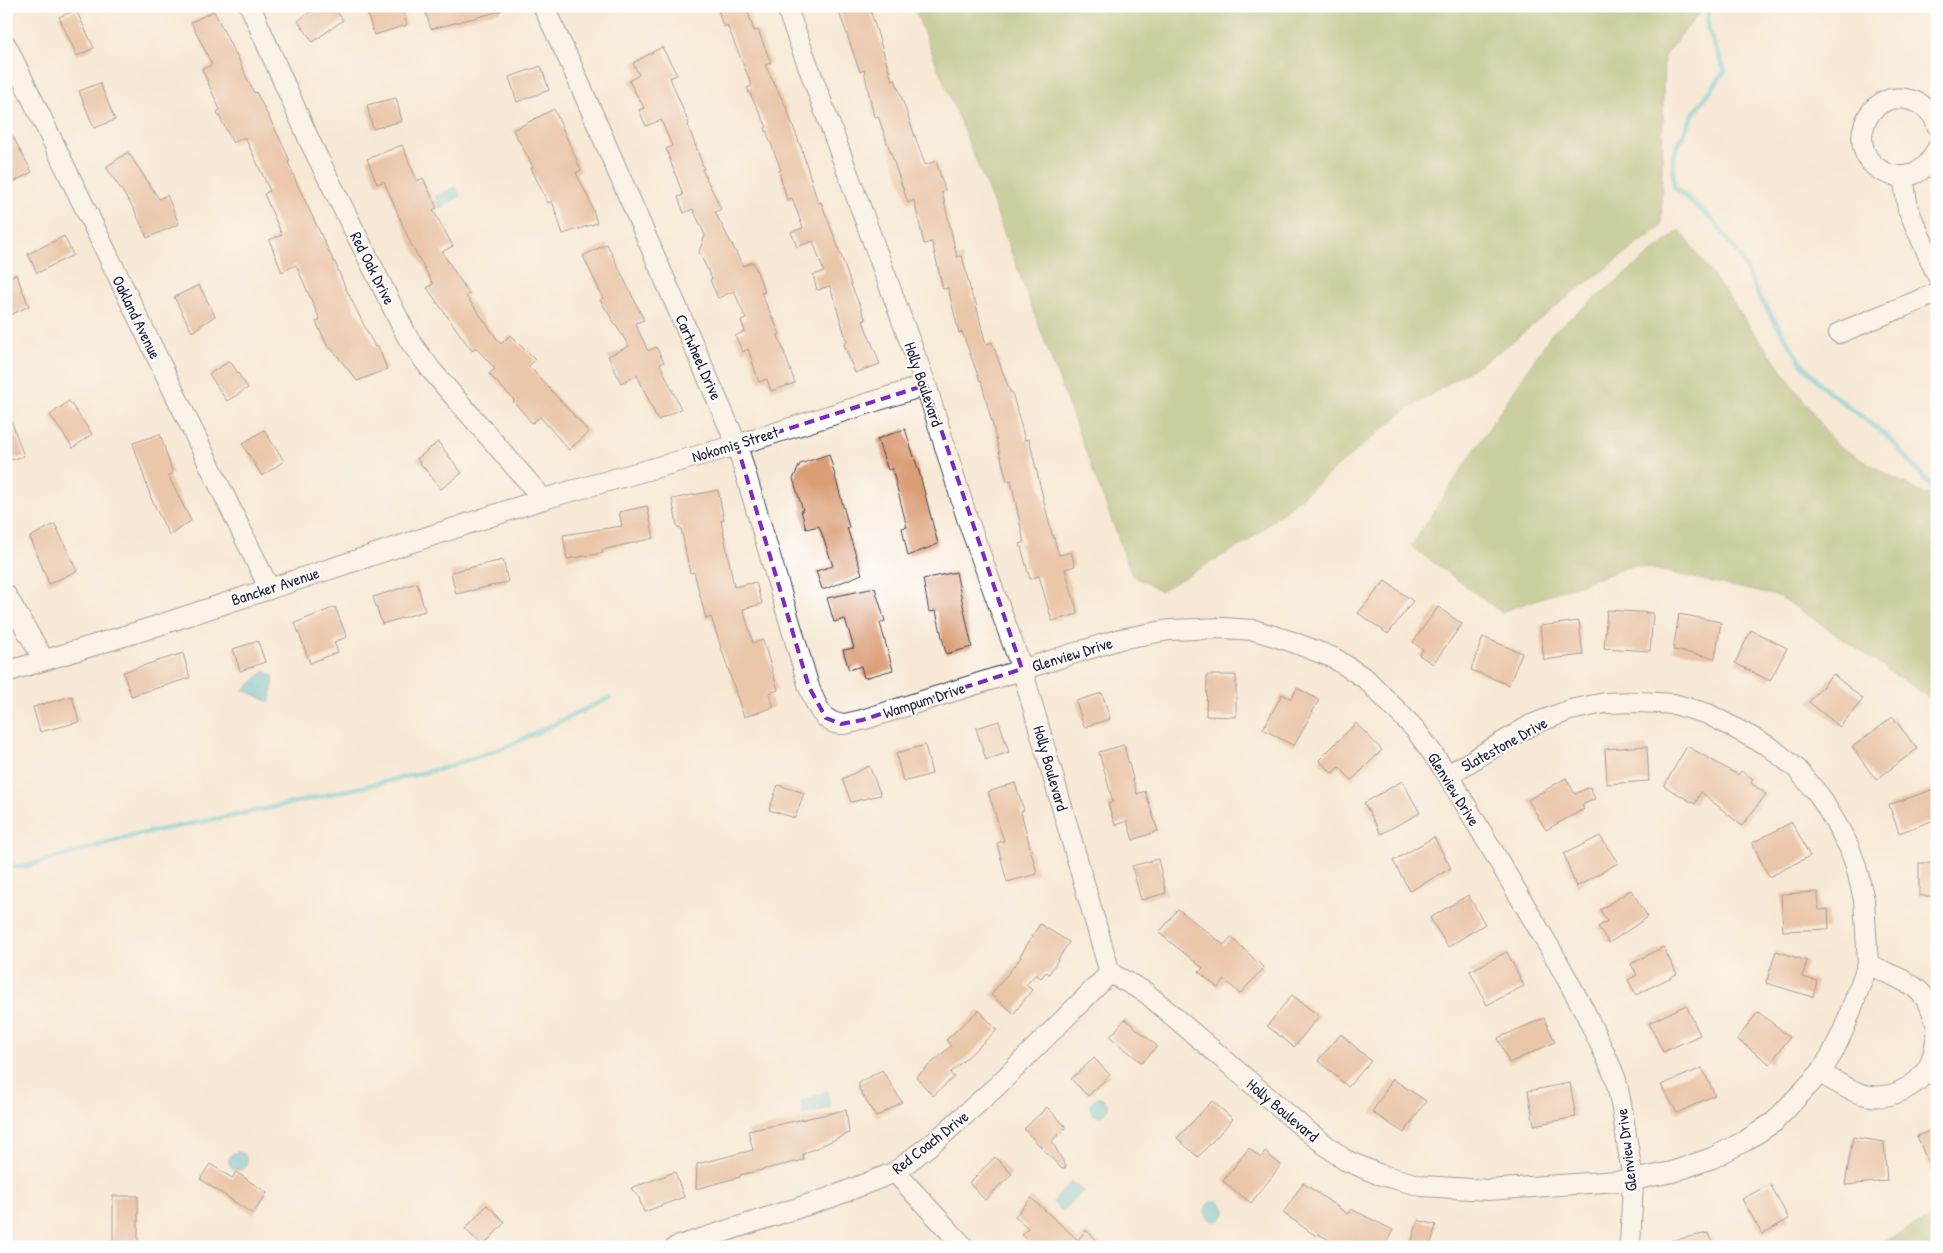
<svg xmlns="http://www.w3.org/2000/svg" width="1943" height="1253" font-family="'Patrick Hand',sans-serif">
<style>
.forest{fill:#95af61;stroke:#5c684e}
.water{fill:#5dc6d8;stroke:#40748a}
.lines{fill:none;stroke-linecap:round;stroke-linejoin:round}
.stream{stroke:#5dc6d8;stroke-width:5}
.building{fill:#db9d76}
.street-casing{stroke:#424052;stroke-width:22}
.street{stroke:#fff;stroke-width:20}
.marked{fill:none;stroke:#7b2cbf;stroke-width:4;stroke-dasharray:10 6;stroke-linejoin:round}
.labels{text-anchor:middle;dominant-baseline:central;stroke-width:4;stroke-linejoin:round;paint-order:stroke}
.street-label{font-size:16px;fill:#22223b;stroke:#fff}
</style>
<rect width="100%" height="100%" fill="#fff"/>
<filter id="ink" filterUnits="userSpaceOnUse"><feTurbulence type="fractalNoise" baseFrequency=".02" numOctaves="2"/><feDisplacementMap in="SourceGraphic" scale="10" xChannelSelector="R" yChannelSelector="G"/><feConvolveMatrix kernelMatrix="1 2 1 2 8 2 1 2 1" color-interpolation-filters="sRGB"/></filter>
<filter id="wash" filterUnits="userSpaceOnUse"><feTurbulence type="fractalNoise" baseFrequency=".0096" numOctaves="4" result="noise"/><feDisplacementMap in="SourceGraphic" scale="20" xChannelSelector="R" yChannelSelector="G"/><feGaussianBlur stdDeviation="1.12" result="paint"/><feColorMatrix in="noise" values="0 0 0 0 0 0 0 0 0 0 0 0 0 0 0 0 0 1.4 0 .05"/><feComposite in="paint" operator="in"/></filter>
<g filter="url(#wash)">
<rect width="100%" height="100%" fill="#f7e9d6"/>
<g class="forest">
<polygon points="913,6 1705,6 1664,56 1661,227 1578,289 1500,351 1402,413 1247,542 1160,591 1132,575 991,198"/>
<polygon points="1680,230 1836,445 1925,495 1937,493 1937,703 1781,597 1635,565 1501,612 1411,546 1552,333"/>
<polygon points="1937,1216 1937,1247 1868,1247"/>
</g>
<g class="water">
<polygon points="455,187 460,196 440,209 435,196"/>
<polygon points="265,671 274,677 270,702 244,690"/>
<polygon points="827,1091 830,1108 803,1115 801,1102"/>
<circle cx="1099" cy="1107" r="9"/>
<circle cx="238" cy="1161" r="9"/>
<polygon points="1071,1182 1083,1191 1063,1211 1053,1202"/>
<circle cx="1215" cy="1211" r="10"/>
</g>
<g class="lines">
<g class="stream">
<polyline points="1708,6 1708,29 1725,71 1693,114 1673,156 1674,187 1714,221 1741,258 1758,295 1801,362 1823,387 1887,436 1937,492"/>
<polyline points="6,867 27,866 135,835 275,807 444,768 506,747 609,698"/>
</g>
</g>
<g id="blocks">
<g class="building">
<polygon points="318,6 333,6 343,20 313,42 298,21"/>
<polygon points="384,6 401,6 407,25 374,35 367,12"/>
<polygon points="435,6 500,6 501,11 431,29 425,10"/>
<polygon points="717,6 746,6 754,31 758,30 771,63 765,65 786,107 802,150 818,203 821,202 836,241 852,287 866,320 863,321 880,364 855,373 844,344 847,342 830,286 817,290 813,275 824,272 813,241 797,247 791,232 803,228 792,198 787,200 779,171 781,170 765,128 767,127 747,88 752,86 727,25 723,27"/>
<polygon points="837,6 869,6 892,80 895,79 925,165 936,161 945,190 942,192 957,257 962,256 973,300 975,300 986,345 992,342 1010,392 1012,392 1025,440 1029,439 1052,535 1053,535 1059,555 1071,552 1075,566 1065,569 1078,614 1052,621 1039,576 1030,579 1020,544 1024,543 1011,480 1007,481 981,380 980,381 962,332 959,333 948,288 943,289 932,242 924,244 914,200 908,203 878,116 874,117 864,70 860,72"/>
<polygon points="76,10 94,48 77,56 59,17"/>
<polygon points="214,11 235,54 236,54 254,93 256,92 279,137 290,161 288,162 299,188 334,262 335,262 345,287 375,347 378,346 387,369 357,381 331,348 329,349 316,322 320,320 296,265 282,272 269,240 282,235 264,194 270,191 245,137 233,143 217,112 220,110 202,69 212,65 191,22"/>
<polygon points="662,47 677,75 670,78 689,124 688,125 704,169 702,169 721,209 715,212 743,266 753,262 765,292 761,293 780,334 778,335 795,383 771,391 767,379 759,382 748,349 743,352 735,336 745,331 741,321 746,319 734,291 718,298 710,280 712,279 699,252 705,235 693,209 684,213 678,197 683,195 666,149 672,146 661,120 646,126 639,110 644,108 629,81 639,75 633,63"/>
<polygon points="541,66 549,90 517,102 509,77"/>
<polygon points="100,83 115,120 94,128 79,91"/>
<polygon points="396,98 402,121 373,129 367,105"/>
<polygon points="554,109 581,170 576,173 590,201 597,223 563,234 552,201 548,203 531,168 533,167 513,130"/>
<polygon points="6,124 32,172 6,186"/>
<polygon points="402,145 417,181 423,178 437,208 433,210 453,246 442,252 469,294 466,296 501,344 510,335 535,360 529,366 589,432 569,450 540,417 532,423 513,401 514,400 489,374 495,369 476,348 472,351 427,288 433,284 410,242 384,181 377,184 367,159"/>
<polygon points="128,152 159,199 167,195 179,224 147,238 134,209 106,167"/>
<polygon points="64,236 73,255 37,273 28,254"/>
<polygon points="607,244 644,320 635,323 648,351 656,347 664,362 660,364 681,409 658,420 637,375 621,383 608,356 629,346 600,300 603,298 583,256"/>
<polygon points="16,274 29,306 6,317 6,279"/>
<polygon points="199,285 215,316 192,332 174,297"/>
<polygon points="230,361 248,388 227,401 209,374"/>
<polygon points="69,401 92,434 73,448 50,415"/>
<polygon points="6,412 8,412 24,456 6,462"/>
<polygon points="905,429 920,475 938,544 908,556 902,528 907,527 892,468 888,470 877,439"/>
<polygon points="264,430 284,461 262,476 242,444"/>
<polygon points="160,434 173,474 168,475 191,521 169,535 151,498 133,443"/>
<polygon points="438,442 462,473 441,489 417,459"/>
<polygon points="829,454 849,527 847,528 862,574 825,589 822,589 816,571 833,566 819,526 806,529 801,510 803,510 793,479 800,464"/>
<polygon points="718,490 724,520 721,520 734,587 756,582 762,604 743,609 753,643 763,640 778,690 769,693 774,707 744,717 711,617 706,619 694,572 690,573 681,528 678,529 672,499"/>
<polygon points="647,506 654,538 602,550 603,553 567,559 563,535 622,526 619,512"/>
<polygon points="55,524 77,571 49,584 30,537"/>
<polygon points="503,560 508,582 456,594 451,572"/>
<polygon points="956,572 972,647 946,654 936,611 929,612 923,579"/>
<polygon points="1385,581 1413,601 1388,634 1358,613"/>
<polygon points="417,583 425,611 382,624 373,597"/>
<polygon points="875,588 885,621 880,623 893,670 864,678 861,666 849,670 843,650 854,648 845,619 834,622 827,598"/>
<polygon points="335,607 347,637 334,642 338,652 310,663 295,623"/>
<polygon points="1438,607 1462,624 1433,664 1419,655 1423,650 1413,642"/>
<polygon points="1607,610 1653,613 1650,651 1604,648"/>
<polygon points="1679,614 1721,622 1715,658 1673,650"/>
<polygon points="1579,621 1583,655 1544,660 1540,626"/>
<polygon points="1751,630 1787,648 1770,681 1735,663"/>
<polygon points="1483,637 1522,653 1509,685 1471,670"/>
<polygon points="258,641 265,662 240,671 233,649"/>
<polygon points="183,653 190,678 131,696 123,672"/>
<polygon points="1833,674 1863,699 1840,727 1809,702"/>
<polygon points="1207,675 1236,675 1236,717 1206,716"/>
<polygon points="1297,688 1319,700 1294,746 1263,729 1282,694 1291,699"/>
<polygon points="1102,693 1110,719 1084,727 1076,701"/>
<polygon points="72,696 79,722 40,732 33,707"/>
<polygon points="1893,717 1917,749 1876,780 1852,747"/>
<polygon points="999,721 1009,752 986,760 976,728"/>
<polygon points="1356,723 1382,750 1352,780 1339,767 1332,773 1319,760"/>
<polygon points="925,745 932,774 903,782 896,753"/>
<polygon points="1124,745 1137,794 1145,791 1158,831 1133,840 1127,821 1115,825 1108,804 1113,802 1099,752"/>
<polygon points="1647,746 1649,781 1607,784 1605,749"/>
<polygon points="1687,746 1738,775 1741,771 1753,779 1751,783 1766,794 1742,826 1701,792 1695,804 1664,786"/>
<polygon points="869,766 881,795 851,802 842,779"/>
<polygon points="1566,778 1575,794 1590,787 1595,799 1582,805 1584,809 1546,830 1528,800"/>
<polygon points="1402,781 1420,813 1381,834 1364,803"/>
<polygon points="1015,783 1024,810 1021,812 1037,874 1007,882 997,843 1004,841 988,792"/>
<polygon points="778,785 804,793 795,818 769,810"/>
<polygon points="1937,788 1937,819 1899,833 1889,805"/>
<polygon points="1792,822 1810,856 1769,877 1752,843"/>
<polygon points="1600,836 1618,863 1576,887 1564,854"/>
<polygon points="1434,837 1451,868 1410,891 1393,861"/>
<polygon points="1158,859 1166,893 1141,900 1132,866"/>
<rect x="1919" y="863" width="18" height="33"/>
<polygon points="1631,890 1648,917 1609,943 1598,927 1607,921 1600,910"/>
<polygon points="1818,892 1819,910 1828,909 1829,929 1783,931 1781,894"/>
<polygon points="1468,895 1485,924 1448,947 1430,918"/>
<polygon points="1178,909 1224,945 1231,937 1264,968 1240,994 1225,980 1218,988 1199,972 1203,968 1159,933"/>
<polygon points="1040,924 1069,942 1049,974 1046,972 1041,978 1036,974 1026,985 1032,990 1014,1013 991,995 1021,957 1020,956"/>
<polygon points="1663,947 1677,974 1636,995 1628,980 1637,975 1631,964"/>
<polygon points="1776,951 1807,961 1802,977 1817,981 1813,997 1766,983"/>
<polygon points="1507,952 1524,986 1487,1005 1470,971"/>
<polygon points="1292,995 1319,1016 1294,1047 1267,1026"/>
<polygon points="1686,1005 1700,1035 1663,1052 1649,1023"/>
<polygon points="979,1010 997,1030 950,1073 954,1077 933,1096 916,1077 951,1046 946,1040"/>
<polygon points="1758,1012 1790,1037 1770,1064 1737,1039"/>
<polygon points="1544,1018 1555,1042 1509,1063 1498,1038"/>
<polygon points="1125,1019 1157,1046 1142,1063 1110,1037"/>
<polygon points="1341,1034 1371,1061 1348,1087 1318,1060"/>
<polygon points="1094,1058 1110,1075 1088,1096 1071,1079"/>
<polygon points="1702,1068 1715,1095 1677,1113 1661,1085"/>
<polygon points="882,1070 902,1102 876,1117 859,1089 859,1083"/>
<polygon points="1393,1079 1426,1101 1404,1133 1372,1112"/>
<polygon points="1570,1083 1576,1117 1534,1125 1528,1091"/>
<polygon points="1212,1101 1233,1119 1198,1157 1177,1138"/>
<polygon points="1047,1107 1066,1127 1052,1141 1066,1167 1062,1169 1024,1129"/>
<polygon points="846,1110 849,1133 803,1154 804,1160 740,1175 740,1177 696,1189 697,1164 753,1150 748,1131"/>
<polygon points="1937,1128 1937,1182 1936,1182 1917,1136"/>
<polygon points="1853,1137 1884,1142 1887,1181 1845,1185"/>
<polygon points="1249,1148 1261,1158 1265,1152 1281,1165 1251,1203 1223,1181"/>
<polygon points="995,1157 1012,1174 985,1200 969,1183"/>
<polygon points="210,1164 232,1178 236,1172 267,1193 253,1214 200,1179"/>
<polygon points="675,1172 684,1197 644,1212 639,1198 631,1188"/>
<polygon points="1303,1183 1348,1214 1351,1209 1393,1230 1384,1247 1343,1247 1318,1234 1316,1236 1283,1213"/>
<polygon points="1770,1184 1789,1219 1762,1234 1742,1199"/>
<rect x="113" y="1196" width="25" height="51"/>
<polygon points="1031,1198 1078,1240 1086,1230 1104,1247 1035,1247 1022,1235 1028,1228 1015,1216"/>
<polygon points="487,1205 505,1222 483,1246 465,1229"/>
<polygon points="1418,1220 1436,1225 1430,1247 1410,1247"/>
<polygon points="1708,1233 1716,1247 1671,1247 1670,1241"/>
</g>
</g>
</g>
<g filter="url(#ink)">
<use href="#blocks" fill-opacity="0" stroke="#424052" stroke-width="1"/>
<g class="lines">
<defs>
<g id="street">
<polyline points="250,6 311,144 409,340 432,371 543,499"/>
<path d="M543 6 570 62 737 445 809 687C815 702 822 724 842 724 849 724 856 721 862 720L1120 639 1169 630 1222 628 1254 630 1290 641 1334 658 1366 679 1415 729 1448 775 1554 955 1585 1012 1609 1063 1616 1080 1622 1109 1633 1180 1630 1247"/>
<polyline points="786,6 926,385 967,518 1022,669 1110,973 1145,992 1306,1130 1345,1160 1378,1174 1422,1186 1487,1190 1633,1180 1672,1172 1712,1158 1745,1141 1774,1122 1820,1073 1832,1054 1844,1029 1868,964 1864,900 1856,866 1849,847 1837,825 1819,795 1797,769 1770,747 1708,714 1674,704 1640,702 1605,703 1570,710 1531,725 1448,775"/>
<polyline points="6,45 269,588"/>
<path d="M1937 125C1933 113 1923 103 1910 100 1866 87 1842 152 1884 172 1893 177 1904 177 1914 174 1925 169 1932 160 1937 149"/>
<polyline points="1903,176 1908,209 1937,275"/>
<polyline points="1839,333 1937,293"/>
<polyline points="6,595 44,660"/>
<polyline points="6,672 144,630 543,499 737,445 926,385"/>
<path d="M1868 964C1903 982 1929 983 1937 1029"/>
<path d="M1820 1073C1834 1080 1850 1092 1866 1095 1889 1101 1918 1087 1929 1066 1934 1056 1935 1046 1937 1035"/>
<polyline points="895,1172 964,1247"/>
<polyline points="676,1247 832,1197 895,1172 939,1138 997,1086 1110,973"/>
</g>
</defs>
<use href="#street" class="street-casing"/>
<use href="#street" class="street"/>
</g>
</g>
<path d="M0 0H1943V1253H0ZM926 385 1022 669 862 720 841 724 826 718 809 687 737 445Z" fill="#f7e9d6" fill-opacity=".55" fill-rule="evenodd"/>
<path class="marked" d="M926 385 1022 669 862 720 841 724 826 718 809 687 737 445Z"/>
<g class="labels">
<g class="street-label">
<text transform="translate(373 268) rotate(63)">Red Oak Drive</text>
<text transform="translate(137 317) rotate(64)">Oakland Avenue</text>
<text transform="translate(699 357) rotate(66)">Cartwheel Drive</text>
<text transform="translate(924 384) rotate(71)">Holly Boulevard</text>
<text transform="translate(735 444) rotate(-17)">Nokomis Street</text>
<text transform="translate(275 586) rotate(-18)">Bancker Avenue</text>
<text transform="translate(1072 654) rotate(-17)">Glenview Drive</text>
<text transform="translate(924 700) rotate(-18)">Wampum Drive</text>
<text transform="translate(1504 744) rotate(-29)">Slatestone Drive</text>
<text transform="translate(1051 768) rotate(74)">Holly Boulevard</text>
<text transform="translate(1454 789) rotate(58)">Glenview Drive</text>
<text transform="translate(1283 1110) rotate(40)">Holly Boulevard</text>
<text transform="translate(930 1142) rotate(-38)">Red Coach Drive</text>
<text transform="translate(1626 1150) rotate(-97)">Glenview Drive</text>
</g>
</g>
<rect width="1943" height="1253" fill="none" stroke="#fff" stroke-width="25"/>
</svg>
